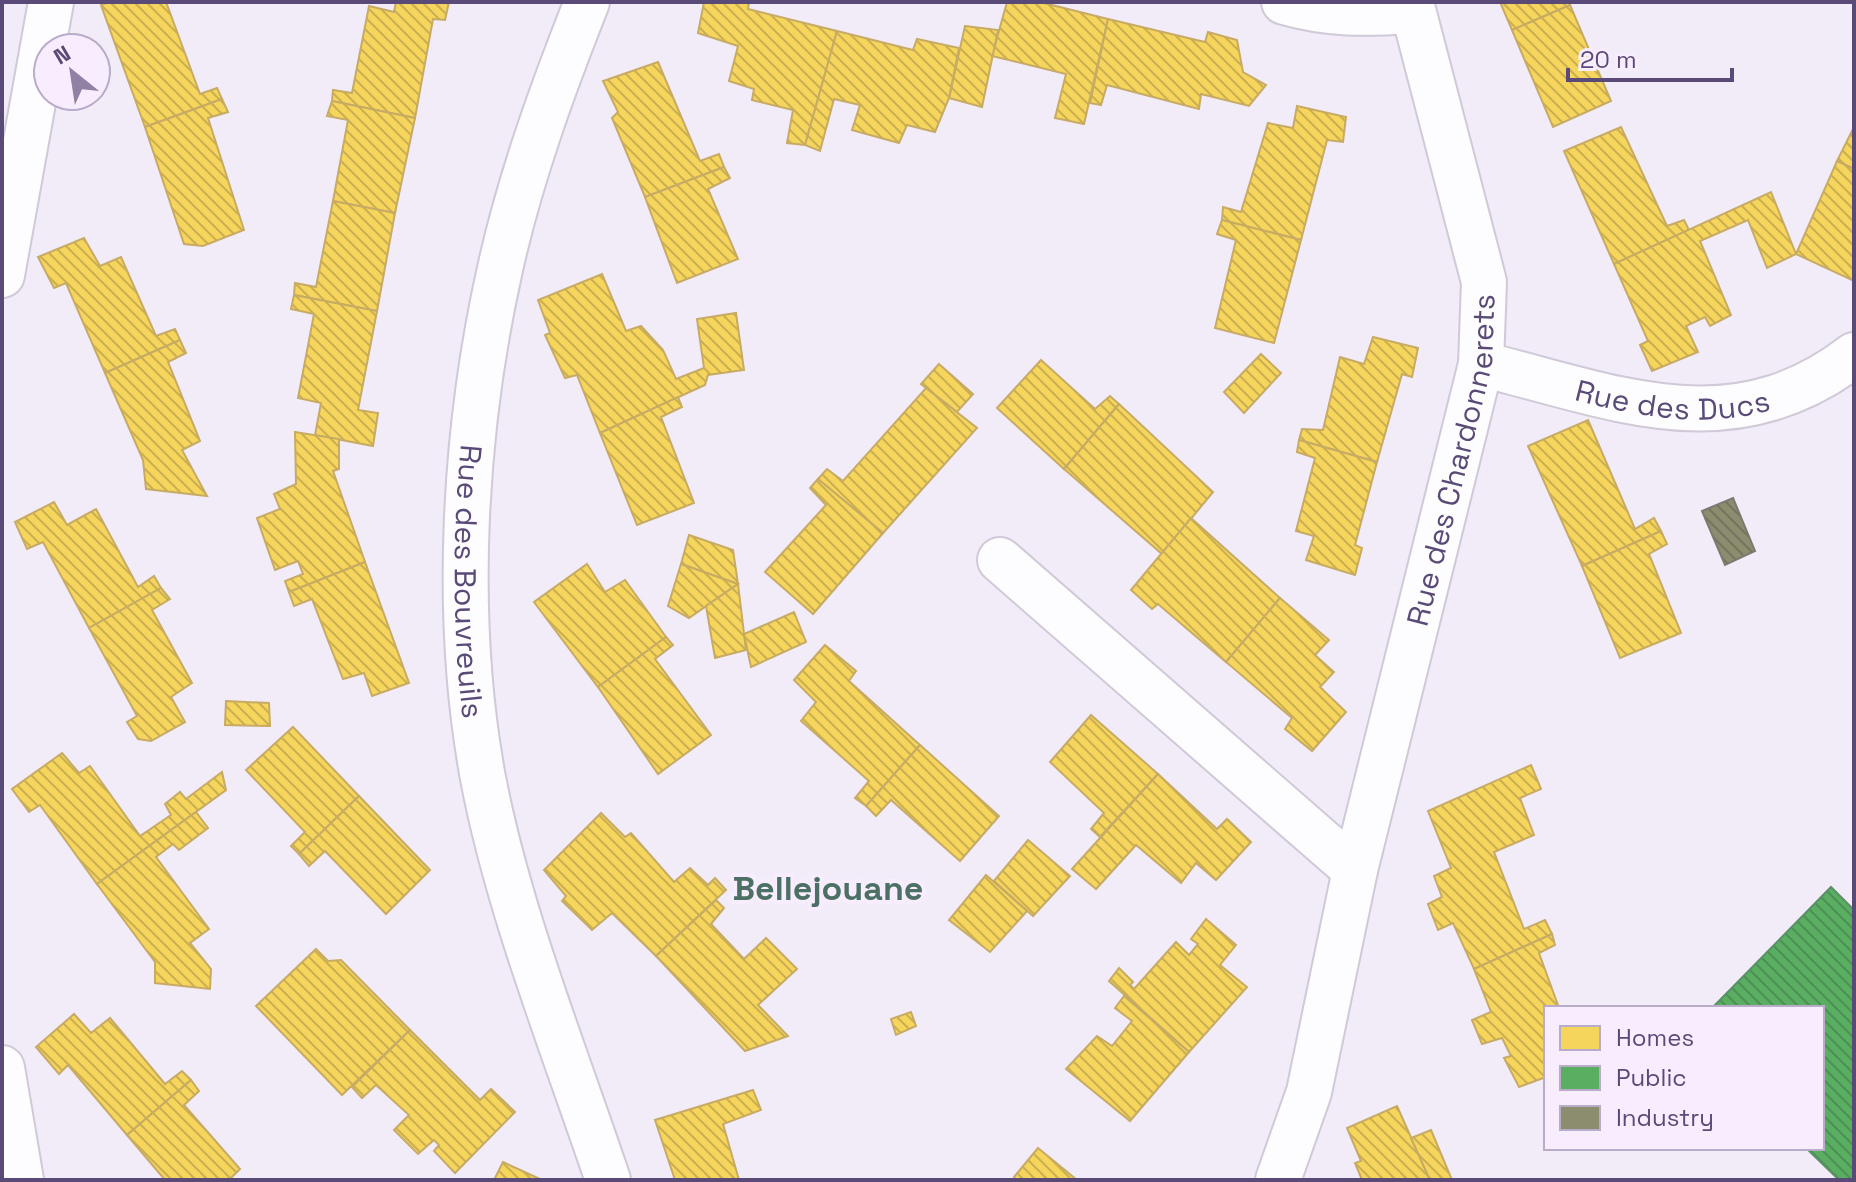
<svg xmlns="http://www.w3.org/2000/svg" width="1856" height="1182" font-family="'Space Grotesk',sans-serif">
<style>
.homes{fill:url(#homes-back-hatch);stroke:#c7ab64;stroke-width:2}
.public{fill:url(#public-back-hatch);stroke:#5a9068;stroke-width:2}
.industry{fill:url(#industry-back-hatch);stroke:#7d7871;stroke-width:2}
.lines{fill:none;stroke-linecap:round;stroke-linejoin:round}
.minor-casing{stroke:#d0c9d8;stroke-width:48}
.minor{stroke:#fdfcfe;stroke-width:44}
.labels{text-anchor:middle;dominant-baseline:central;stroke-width:8;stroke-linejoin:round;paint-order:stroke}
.street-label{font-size:30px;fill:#594a77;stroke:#f8edff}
.quarter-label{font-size:34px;font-weight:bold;fill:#4c7164;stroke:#f8edff}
</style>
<defs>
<pattern id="homes-back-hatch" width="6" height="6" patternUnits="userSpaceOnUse" patternTransform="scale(2)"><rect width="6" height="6" fill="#f6d55c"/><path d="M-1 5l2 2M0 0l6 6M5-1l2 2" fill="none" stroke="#caaf51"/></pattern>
<pattern id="public-back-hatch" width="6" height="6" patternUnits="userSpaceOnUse" patternTransform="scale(2)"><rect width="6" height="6" fill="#5aae61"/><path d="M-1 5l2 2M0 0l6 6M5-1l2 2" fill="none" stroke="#4d9055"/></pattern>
<pattern id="industry-back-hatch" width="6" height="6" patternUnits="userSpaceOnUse" patternTransform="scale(2)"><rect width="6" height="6" fill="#8c8c6e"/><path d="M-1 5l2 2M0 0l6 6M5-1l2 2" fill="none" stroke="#75745f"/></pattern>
</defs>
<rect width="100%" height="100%" fill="#f2ebf8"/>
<g class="homes">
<polygon points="109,2 166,2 200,94 217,88 222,99 145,127 101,5"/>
<polygon points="396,2 449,2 445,20 433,19 415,118 332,101 333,90 352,93 369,6 394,12"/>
<polygon points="704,2 749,2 748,9 837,31 805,145 787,143 793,110 752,100 754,89 729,81 738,46 698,33"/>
<polygon points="1007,2 1040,2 1108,19 1084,124 1055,118 1066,74 992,56"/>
<polygon points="1500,2 1569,2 1570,5 1512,30"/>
<polygon points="1570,5 1611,101 1553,127 1512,30"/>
<polygon points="1108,19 1205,42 1208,32 1237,40 1243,72 1266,85 1249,106 1201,94 1199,109 1107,85 1101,105 1090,103"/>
<polygon points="965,26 998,30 982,107 949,98"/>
<polygon points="837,31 913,50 917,39 959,48 949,98 935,132 907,125 899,143 852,130 860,105 834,99 820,151 805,145"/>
<polygon points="658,62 700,161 719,154 724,167 645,197 612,118 618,112 603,81"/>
<polygon points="222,99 228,112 208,118 244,230 203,246 184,244 145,127"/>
<polygon points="332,101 415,118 395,213 333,201 348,120 327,116"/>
<polygon points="1297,106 1346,117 1343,142 1327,140 1301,240 1222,220 1223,207 1241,212 1268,123 1293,128"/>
<polygon points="1621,127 1667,226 1684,220 1689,230 1614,264 1564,151"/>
<polygon points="1854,127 1854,169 1837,161"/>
<polygon points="1837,161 1854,169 1854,281 1796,254"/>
<polygon points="724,167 730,178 708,189 738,259 677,283 645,197"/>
<polygon points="1771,192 1796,254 1767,268 1748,220 1700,241 1731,315 1710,326 1705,317 1686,326 1698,352 1652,371 1640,345 1648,341 1614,264"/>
<polygon points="333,201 395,213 377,311 294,295 295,283 316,287"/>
<polygon points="1222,220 1301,240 1274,343 1215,328 1236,240 1217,234"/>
<polygon points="84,238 100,266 121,257 156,336 175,329 180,340 105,373 66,283 54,288 38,257"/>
<polygon points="602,274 626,331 641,326 663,350 676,379 704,368 697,319 736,313 744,370 708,375 705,385 600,433 577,375 565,378 545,335 550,333 538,300"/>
<polygon points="294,295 377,311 358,410 378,413 373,446 315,435 321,403 298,398 314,314 291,309"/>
<polygon points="1373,337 1418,348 1412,377 1402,374 1377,462 1299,440 1302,429 1323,430 1340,357 1364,364"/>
<polygon points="180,340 186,353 168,362 200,441 182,450 207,496 146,489 143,460 105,373"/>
<polygon points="1261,354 1281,373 1244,413 1224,392"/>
<polygon points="1041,360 1095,409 1110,396 1119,404 1064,469 997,408"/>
<polygon points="939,364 973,394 957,412 921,384"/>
<polygon points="926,388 977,428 883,533 818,479 827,469 843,481"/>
<polygon points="678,397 682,407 661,417 694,503 637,525 600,433"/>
<polygon points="1119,404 1213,492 1162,554 1064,469"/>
<polygon points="1588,420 1635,529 1654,518 1661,531 1582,566 1528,446"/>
<polygon points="295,432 339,439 339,469 333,471 365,562 289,592 285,581 303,574 298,561 275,570 257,518 280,509 274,494 296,484"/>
<polygon points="1299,440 1377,462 1355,545 1362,548 1355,575 1306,560 1314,536 1296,531 1315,458 1297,452"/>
<polygon points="818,479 883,533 813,614 765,572 826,505 810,488"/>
<polygon points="54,502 67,525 96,509 138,587 154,576 161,588 89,628 43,542 27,549 15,522"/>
<polygon points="1191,518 1280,598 1226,662 1158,604 1152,609 1131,590"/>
<polygon points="1661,531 1667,544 1649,554 1681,633 1620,658 1582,566"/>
<polygon points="689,535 733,550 738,584 681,564"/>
<polygon points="365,562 409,683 372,696 364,673 343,679 312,599 294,606 289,592"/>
<polygon points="587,564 605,592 625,580 666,637 598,687 534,602"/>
<polygon points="681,564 738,584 689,618 668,606"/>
<polygon points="738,584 746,650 715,658 706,606"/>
<polygon points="161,588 170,599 152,610 192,683 171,697 185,722 151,741 138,739 127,722 137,716 89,628"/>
<polygon points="1280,598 1329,640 1315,655 1334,672 1320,687 1346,712 1312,751 1285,729 1292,718 1226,662"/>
<polygon points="794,612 806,642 751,667 744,634"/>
<polygon points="666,637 673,645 655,659 711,735 658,774 598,687"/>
<polygon points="825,645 856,671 849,681 920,745 866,806 855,798 869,781 801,721 816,702 794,680"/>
<polygon points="226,701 269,703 270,726 225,725"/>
<polygon points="1091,715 1158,774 1100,837 1091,829 1104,813 1050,762"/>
<polygon points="293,727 359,796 299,854 291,846 305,832 246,770"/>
<polygon points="920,745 999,816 960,861 891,800 876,816 866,806"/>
<polygon points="62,753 79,773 90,766 140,836 171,815 165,804 180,792 186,799 222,772 226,790 97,884 40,805 29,812 12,789"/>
<polygon points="1531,765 1541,789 1520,798 1534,835 1494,852 1524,929 1545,920 1552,934 1474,969 1453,923 1438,930 1428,904 1442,897 1434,876 1451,868 1428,811"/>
<polygon points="1158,774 1217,829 1227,819 1251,842 1216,880 1196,863 1181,883 1136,845 1096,889 1072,869"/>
<polygon points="359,796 430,870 386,914 325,851 309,866 299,854"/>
<polygon points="196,812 208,828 179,850 173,844 156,857 209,929 190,943 211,969 210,989 155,983 155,962 97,884"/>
<polygon points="601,813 625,837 631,833 674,882 690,868 708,885 715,878 726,890 656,956 612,913 592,930 562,901 566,896 544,870"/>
<polygon points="1028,840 1070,876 1033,916 994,881"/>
<polygon points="986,875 1027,911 990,952 949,920"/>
<polygon points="716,900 724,908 711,924 744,959 766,938 797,969 758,1005 788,1036 745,1051 656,956"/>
<polygon points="1206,919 1236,945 1220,965 1247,987 1189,1052 1109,981 1119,968 1133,982 1130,985 1134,989 1176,942 1189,955 1198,944 1191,939"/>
<polygon points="1552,934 1555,945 1539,953 1559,1008 1546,1008 1546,1077 1519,1087 1504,1058 1511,1056 1502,1038 1482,1044 1472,1020 1491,1012 1474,969"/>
<polygon points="316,949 328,961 341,960 410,1030 342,1095 256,1006"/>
<polygon points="1124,996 1189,1052 1130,1121 1066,1069 1097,1036 1112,1046 1132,1021 1115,1008"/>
<polygon points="911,1012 916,1026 896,1035 891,1019"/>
<polygon points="74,1014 91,1033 110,1018 165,1084 182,1071 191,1080 127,1135 68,1065 59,1074 36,1047"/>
<polygon points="410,1030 480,1100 491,1089 515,1112 455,1173 434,1151 439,1145 434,1140 418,1154 394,1130 409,1115 376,1085 362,1098 352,1087"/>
<polygon points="191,1080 199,1091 184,1105 240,1169 229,1180 165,1180 127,1135"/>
<polygon points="753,1090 761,1110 723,1124 739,1180 675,1180 655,1120"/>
<polygon points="1397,1106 1430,1180 1362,1180 1355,1163 1361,1161 1347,1128"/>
<polygon points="1431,1130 1452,1180 1430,1180 1411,1138"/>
<polygon points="1038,1148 1077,1180 1017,1180 1014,1177"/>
<polygon points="503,1162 542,1180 494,1180"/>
</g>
<polygon class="public" points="1831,887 1854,910 1854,1180 1839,1180 1806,1148 1822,1148 1822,1008 1712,1008"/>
<polygon class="industry" points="1733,498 1755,551 1725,565 1702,511"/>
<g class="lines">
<defs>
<g id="minor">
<path id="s1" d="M587 2C553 88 520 178 500 269 464 429 453 616 483 778 508 910 565 1052 608 1180"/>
<path d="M1284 2C1328 15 1366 14 1412 11"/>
<polyline points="2,275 51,2"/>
<path id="s2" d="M1481 364C1613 396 1731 450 1854 355"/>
<polyline points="1000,560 1355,870"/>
<polyline points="2,1068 21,1180"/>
<path id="s3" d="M1278 1180 1309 1092 1355 870 1481 364 1484 282 1411 2"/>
</g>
</defs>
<use href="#minor" class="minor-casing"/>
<use href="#minor" class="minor"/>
</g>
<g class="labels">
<g class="street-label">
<text stroke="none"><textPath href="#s2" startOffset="196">Rue des Ducs</textPath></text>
<text stroke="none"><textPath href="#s3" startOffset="742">Rue des Chardonnerets</textPath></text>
<text stroke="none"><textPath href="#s1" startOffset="596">Rue des Bouvreuils</textPath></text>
</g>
<g class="quarter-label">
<text x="828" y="888">Bellejouane</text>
</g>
</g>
<rect width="1856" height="1182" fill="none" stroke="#594a77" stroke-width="8"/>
<rect x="1544" y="1006" width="280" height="144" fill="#f8edff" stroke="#b8acc9" stroke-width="2"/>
<rect x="1560" y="1026" width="40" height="24" fill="#f6d55c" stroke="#b8acc9" stroke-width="2"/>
<text x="1616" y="1046" font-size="24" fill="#594a77">Homes</text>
<rect x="1560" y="1066" width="40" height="24" fill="#5aae61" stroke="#b8acc9" stroke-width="2"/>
<text x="1616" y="1086" font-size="24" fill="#594a77">Public</text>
<rect x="1560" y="1106" width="40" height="24" fill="#8c8c6e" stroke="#b8acc9" stroke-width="2"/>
<text x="1616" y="1126" font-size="24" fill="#594a77">Industry</text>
<g transform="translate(72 72) rotate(330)"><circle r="38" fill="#f8edff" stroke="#b8acc9" stroke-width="2"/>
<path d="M0-6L14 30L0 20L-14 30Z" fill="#8f82a4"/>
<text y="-12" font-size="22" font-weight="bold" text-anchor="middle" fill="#594a77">N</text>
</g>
<path d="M1568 68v12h164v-12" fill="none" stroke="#594a77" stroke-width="4"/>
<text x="1580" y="68" font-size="24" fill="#594a77" stroke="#f8edff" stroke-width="6" paint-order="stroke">20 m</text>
</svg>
